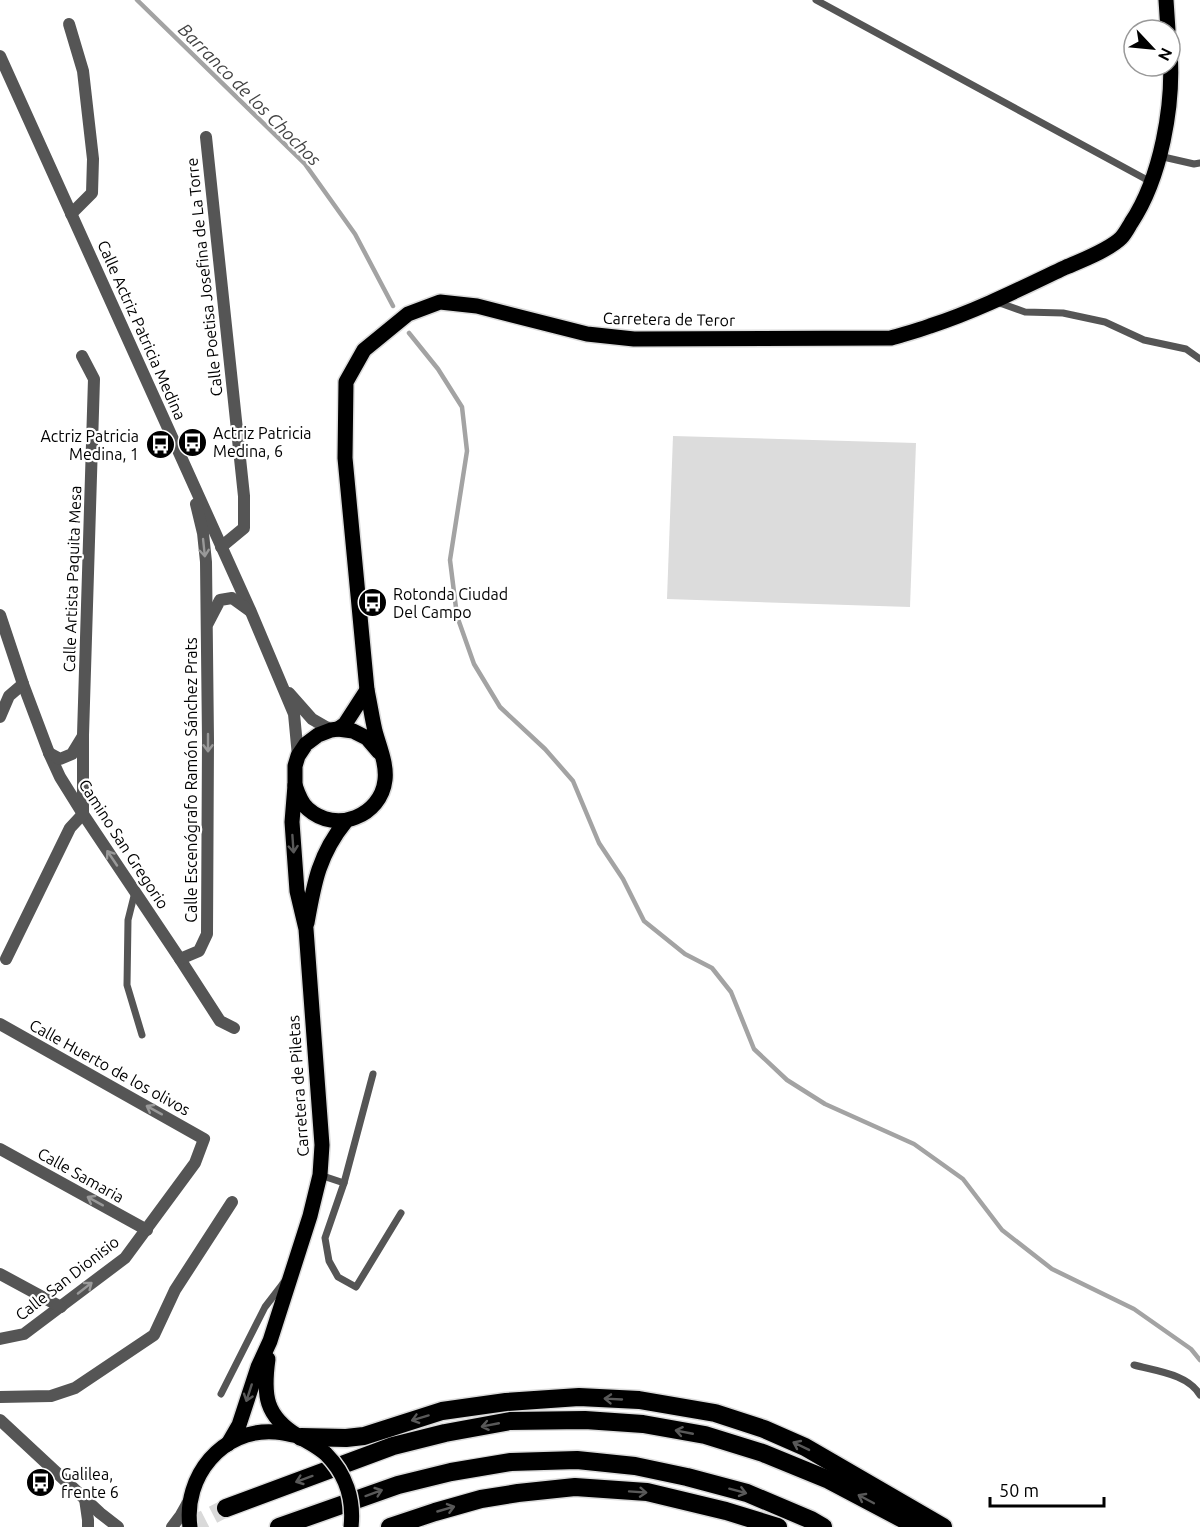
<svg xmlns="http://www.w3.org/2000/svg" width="1200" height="1527" font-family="Ubuntu,sans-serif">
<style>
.green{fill:#dcdcdc}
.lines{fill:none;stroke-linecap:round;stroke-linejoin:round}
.stream{stroke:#a3a3a3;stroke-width:4.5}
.motorway-tunnel{stroke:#d9d9d9;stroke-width:18;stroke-dasharray:18 9;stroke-linecap:butt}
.primary-casing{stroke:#dbdbdb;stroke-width:18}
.motorway-casing{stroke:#dbdbdb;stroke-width:21}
.service{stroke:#555;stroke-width:7}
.minor{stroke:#555;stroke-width:12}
.tertiary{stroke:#555;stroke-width:12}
.primary{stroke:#000;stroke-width:15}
.motorway{stroke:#000;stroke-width:18}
.primary-bridge-casing{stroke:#dbdbdb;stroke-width:18;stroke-linecap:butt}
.primary-bridge{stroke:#000;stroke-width:15}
.oneway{stroke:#999}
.oneway2{stroke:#595959}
.labels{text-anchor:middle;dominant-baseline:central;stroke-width:4.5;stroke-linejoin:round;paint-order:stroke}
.street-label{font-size:16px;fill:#000;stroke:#fff}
.poi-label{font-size:16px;fill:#000;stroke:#fff;text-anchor:start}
.water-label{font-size:18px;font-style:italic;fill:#444;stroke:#fff}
</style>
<rect width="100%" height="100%" fill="#fff"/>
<polygon class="green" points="673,436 916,443 910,607 667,599"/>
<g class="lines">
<g class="stream">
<polyline points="137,0 305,164 355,234 393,306"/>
<polyline points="409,333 438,369 462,407 467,451 450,560 457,616 474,664 500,707 545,749 573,781 599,843 623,879 644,921 685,954 712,968 731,992 754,1049 787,1080 825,1104 914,1144 963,1179 1002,1230 1052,1269 1134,1309 1191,1349 1200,1360"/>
</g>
<polyline class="motorway-tunnel" points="189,1527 226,1508"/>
<defs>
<g id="primary">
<polyline points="1166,0 1168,30"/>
<polyline points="338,729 345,724 367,690"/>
<path d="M295 785C298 794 301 803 308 809 336 834 381 816 385 780 387 764 379 746 375 731 372 718 370 704 367 690L345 458 346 382 364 350 408 314 440 302 477 306 587 334 634 339 891 338C904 334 917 331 930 326 976 311 1020 289 1064 268 1080 261 1109 250 1121 238 1125 234 1128 228 1131 223 1161 178 1174 105 1170 52"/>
<path d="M307 923C314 883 319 854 346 821"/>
<path d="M268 1359C263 1395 265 1416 298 1436 308 1442 317 1446 326 1454"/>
<polyline points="228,1444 239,1425 258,1367 270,1341 310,1216 320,1175 322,1145 306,929 297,891 292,822 295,785 295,766 298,756 306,744 318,735 331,730 338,729 353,731 367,738 379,752"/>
<path d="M190 1527C183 1477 222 1428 275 1432 282 1432 290 1435 298 1436"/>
</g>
<g id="motorway">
<polyline points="301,1437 346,1438 364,1436 442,1411 506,1402 579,1397 639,1400 715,1413 764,1429 805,1447 943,1527"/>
<polyline points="226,1508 393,1446 445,1433 510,1421 585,1420 643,1424 705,1435 763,1453 829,1480 918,1527"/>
<polyline points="279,1527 398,1485 451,1472 511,1462 577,1460 635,1466 687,1477 747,1493 811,1520 823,1527"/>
<polyline points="390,1527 435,1512 481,1499 518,1493 575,1487 647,1492 726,1511 778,1527"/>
</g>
</defs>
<use href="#primary" class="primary-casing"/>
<use href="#motorway" class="motorway-casing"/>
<g class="service">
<polyline points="816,0 1151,182"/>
<polyline points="1159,156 1194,164 1200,163"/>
<polyline points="997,302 1025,312 1063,313 1105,322 1144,340 1186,349 1200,359"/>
<polyline points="135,892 128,920 127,985 142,1035"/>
<polyline points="320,1175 344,1183 325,1238 329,1261 338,1277 356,1287 401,1213"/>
<polyline points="344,1183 373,1074"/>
<path d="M1134 1365C1156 1371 1188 1374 1200 1395"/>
<polyline points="221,1394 265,1307 285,1281"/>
</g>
<g class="minor">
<polyline points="69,24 83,71 93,159 92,193 71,214"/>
<polyline points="0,56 251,612 294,714 298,756"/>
<polyline points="206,137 244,496 244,528 221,547"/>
<polyline points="0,615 23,684 49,753 60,777 83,814 180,959 220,1021 234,1028"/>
<polyline points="208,623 220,600 232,598 250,611"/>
<polyline points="289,693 312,719 331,730"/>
<polyline points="0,717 9,696 23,684"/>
<polyline points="49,753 60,759 72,754 83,736"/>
<polyline points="6,959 70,828 83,814 83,735 94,379 82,356"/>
<polyline points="180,959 199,951 207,934 208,740 206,562 203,533 196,504"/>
<polyline points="0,1024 204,1139 195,1163 125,1258 24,1334 0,1339"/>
<polyline points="0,1149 147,1230"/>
<polyline points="0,1274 61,1307"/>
<polyline points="0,1397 51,1396 75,1388 154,1335 175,1290 232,1202"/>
<polyline points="0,1420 100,1513 118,1527"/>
<polyline points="172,1527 181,1515 190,1499"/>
</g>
<polyline class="tertiary" points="85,1499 88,1520 88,1527"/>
<use href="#primary" class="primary"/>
<use href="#motorway" class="motorway"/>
<defs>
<path id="primary-bridge" d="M326 1454C346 1474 354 1500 351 1527"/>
</defs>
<use href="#primary-bridge" class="primary-bridge-casing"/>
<use href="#primary-bridge" class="primary-bridge"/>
</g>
<defs><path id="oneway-shaft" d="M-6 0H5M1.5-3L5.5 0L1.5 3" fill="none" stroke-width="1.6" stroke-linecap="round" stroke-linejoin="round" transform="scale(1.5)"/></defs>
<g class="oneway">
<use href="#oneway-shaft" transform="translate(204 548) rotate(84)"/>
<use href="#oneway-shaft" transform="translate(208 743) rotate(90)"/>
<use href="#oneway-shaft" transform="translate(112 858) rotate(-124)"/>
<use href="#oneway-shaft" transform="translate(154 1110) rotate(-151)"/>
<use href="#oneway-shaft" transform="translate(95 1201) rotate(-151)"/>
<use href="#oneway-shaft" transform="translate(85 1288) rotate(-38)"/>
</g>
<g class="oneway2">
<use href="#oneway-shaft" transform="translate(293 844) rotate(86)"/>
<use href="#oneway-shaft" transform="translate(249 1393) rotate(108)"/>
<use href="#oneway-shaft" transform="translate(613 1399) rotate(-177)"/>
<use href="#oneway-shaft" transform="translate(420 1418) rotate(163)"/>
<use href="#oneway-shaft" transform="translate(490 1425) rotate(169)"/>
<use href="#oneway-shaft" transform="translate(684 1432) rotate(-169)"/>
<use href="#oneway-shaft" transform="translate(801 1446) rotate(-154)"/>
<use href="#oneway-shaft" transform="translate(304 1479) rotate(160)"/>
<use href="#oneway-shaft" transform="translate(738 1491) rotate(15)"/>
<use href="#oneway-shaft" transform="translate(638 1492) rotate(4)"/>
<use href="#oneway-shaft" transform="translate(374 1493) rotate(-20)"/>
<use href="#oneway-shaft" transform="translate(866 1499) rotate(-152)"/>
<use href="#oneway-shaft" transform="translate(446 1509) rotate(-16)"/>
</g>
<defs>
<symbol id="bus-disc" viewBox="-11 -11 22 22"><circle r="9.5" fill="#000" stroke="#fff"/><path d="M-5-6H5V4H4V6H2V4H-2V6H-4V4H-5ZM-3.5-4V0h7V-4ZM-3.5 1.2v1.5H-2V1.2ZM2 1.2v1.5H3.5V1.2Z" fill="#fff"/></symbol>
</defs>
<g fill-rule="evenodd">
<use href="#bus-disc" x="176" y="426" width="33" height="33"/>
<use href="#bus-disc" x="144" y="428" width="33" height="33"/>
<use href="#bus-disc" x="356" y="586" width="33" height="33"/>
<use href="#bus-disc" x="24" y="1466" width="33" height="33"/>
</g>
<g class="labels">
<g class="street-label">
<text transform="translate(204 277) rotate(-96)">Calle Poetisa Josefina de La Torre</text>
<text transform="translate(669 319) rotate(1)">Carretera de Teror</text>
<text transform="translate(142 330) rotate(66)">Calle Actriz Patricia Medina</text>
<text transform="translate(72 579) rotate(-88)">Calle Artista Paquita Mesa</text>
<text transform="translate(191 780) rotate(-90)">Calle Escenógrafo Ramón Sánchez Prats</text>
<text transform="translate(124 844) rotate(57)">Camino San Gregorio</text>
<text transform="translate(110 1067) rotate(29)">Calle Huerto de los olivos</text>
<text transform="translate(298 1086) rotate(-94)">Carretera de Piletas</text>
<text transform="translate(81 1175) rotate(29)">Calle Samaria</text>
<text transform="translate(67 1278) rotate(-38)">Calle San Dionisio</text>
</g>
<g class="poi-label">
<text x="213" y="433">Actriz Patricia<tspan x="213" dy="18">Medina, 6</tspan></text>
<text x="139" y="436" text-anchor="end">Actriz Patricia<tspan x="139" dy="18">Medina, 1</tspan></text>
<text x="393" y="594">Rotonda Ciudad<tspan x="393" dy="18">Del Campo</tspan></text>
<text x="61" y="1474">Galilea,<tspan x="61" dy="18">frente 6</tspan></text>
</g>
<g class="water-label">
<text transform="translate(250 94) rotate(45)">Barranco de los Chochos</text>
</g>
</g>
<g transform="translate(1152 48) rotate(116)"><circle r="28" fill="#ffffff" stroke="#999999" stroke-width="1.5"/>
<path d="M0-4.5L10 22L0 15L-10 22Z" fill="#000000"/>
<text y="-9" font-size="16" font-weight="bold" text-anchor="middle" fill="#000000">N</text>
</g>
<path d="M990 1497v9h114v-9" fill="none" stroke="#000000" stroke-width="3"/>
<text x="999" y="1497" font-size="18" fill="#000000" stroke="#ffffff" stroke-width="4.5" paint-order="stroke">50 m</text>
</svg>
